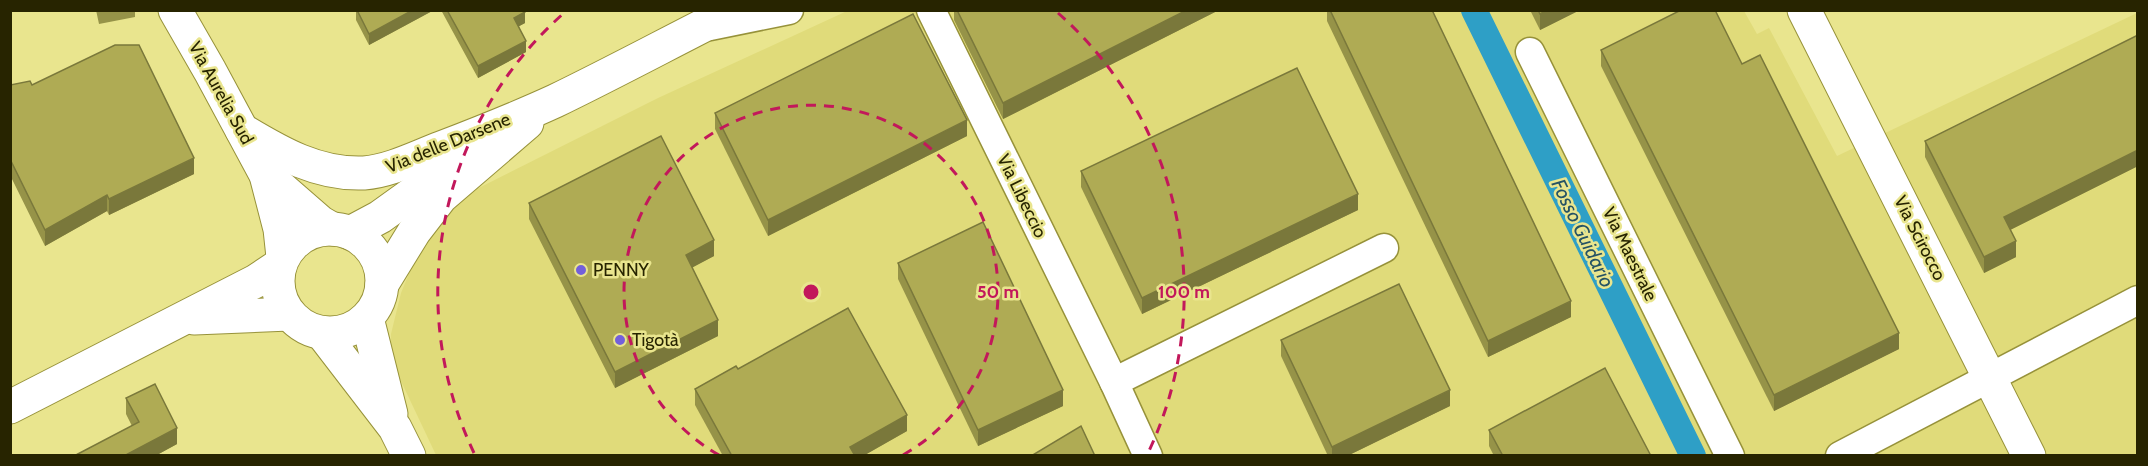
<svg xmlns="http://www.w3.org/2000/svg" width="2148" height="466" font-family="Cabin,sans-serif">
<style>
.built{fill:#e0db7a}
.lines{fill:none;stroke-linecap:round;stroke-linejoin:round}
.canal{stroke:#2e9fc6;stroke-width:26}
.minor-casing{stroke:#97923a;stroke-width:31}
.tertiary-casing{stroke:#97923a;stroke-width:35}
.secondary-casing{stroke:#97923a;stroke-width:35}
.minor{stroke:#fff;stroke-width:28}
.tertiary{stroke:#fff;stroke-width:33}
.secondary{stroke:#fff;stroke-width:33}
.wall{fill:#969348}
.shaded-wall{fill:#7a783b}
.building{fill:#afab54;stroke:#7a783b;stroke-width:1.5}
.ring{fill:none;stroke:#c2185b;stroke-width:3;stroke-dasharray:10 8}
.poi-dot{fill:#7360da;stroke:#e9e58e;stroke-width:2}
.labels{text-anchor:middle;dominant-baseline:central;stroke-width:5;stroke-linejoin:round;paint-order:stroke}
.street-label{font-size:18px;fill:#272400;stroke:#e9e58e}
.poi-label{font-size:18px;fill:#272400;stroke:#e9e58e;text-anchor:start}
.water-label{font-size:20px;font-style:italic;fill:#265364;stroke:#e9e58e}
.centre{fill:#c2185b;stroke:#e9e58e;stroke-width:3}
.ring-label{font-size:18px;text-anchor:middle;font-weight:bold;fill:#c2185b;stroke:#e9e58e;stroke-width:5;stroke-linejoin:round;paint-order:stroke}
</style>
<rect width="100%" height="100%" fill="#e9e58e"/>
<polygon class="built" points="847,11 1744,11 1757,34 1769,28 1837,156 2137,13 2137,455 436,455 391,360 391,334 401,293 416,256 455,200 658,98"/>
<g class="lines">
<polyline class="canal" points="1474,10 1693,456"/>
<defs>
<g id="minor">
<polyline points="931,10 1114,382 1148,456"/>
<polyline points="710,26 789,10"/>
<polyline points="1530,52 1730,456"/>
<polyline points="1114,382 1384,248"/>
<polyline points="1840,456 2138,300"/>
</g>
<g id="tertiary">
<polyline points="1804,10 2029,456"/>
<path d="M242 130C280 153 318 175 364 173 390 171 417 157 441 148 480 133 518 118 555 101 615 72 674 40 734 10"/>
<polyline points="350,233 380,217 451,166"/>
<polyline points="382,284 414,232 441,197 527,123"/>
<polyline points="194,318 289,314"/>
<polyline points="10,407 256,281 280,265"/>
</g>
<g id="secondary">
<polyline points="175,10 210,71 266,175 280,229 283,257"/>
<polyline points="266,175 320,222 332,229"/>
<circle cx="330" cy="281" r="52"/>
<polyline points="367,318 391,414"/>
<polyline points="322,333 395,428 409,456"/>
</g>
</defs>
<use href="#minor" class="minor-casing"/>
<use href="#tertiary" class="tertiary-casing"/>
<use href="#secondary" class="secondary-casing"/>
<use href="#minor" class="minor"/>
<use href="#tertiary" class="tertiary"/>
<use href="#secondary" class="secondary"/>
</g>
<g class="wall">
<polygon points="96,10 135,10 135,17 99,24"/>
<polygon points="356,10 434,10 369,45 356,20"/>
<polygon points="441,10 525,10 525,23 519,26 526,52 478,78"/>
<polygon points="954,10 1219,10 1003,119 954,20"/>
<polygon points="1327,10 1432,10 1571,317 1488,357 1327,21"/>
<polygon points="1530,10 1580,10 1540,30"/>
<polygon points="2138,35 2138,166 2010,230 2016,257 1984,273 1925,157 1925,141"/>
<polygon points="1601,50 1742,64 1899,349 1774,411 1601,66"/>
<polygon points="10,85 32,85 194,174 109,215 107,211 45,246 10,175"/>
<polygon points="715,113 967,136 768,236 715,129"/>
<polygon points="1081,171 1358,210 1142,314 1081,187"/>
<polygon points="529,203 714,256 692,267 718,336 615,388 529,219"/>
<polygon points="898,263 1063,406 978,446 898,279"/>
<polygon points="1281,340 1450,406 1347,456 1328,456 1281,356"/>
<polygon points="738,369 907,431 863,456 723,456 695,405 695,389"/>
<polygon points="126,398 177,444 155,456 74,456 132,426 126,414"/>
<polygon points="1489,430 1651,456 1494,456 1489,446"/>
</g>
<g class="shaded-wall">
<polygon points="413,10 434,10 369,45 369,34"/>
<polygon points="1187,10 1219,10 1003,119 1003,103"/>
<polygon points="1547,10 1580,10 1540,30 1540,14"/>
<polygon points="525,12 525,23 514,29 514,18"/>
<polygon points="526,41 526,52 478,78 478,66"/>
<polygon points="967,120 967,136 768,236 768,220"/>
<polygon points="2138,150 2138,166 2004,233 2004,217"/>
<polygon points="194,158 194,174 109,215 109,199"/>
<polygon points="1358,194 1358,210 1142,314 1142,298"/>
<polygon points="107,195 107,211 45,246 45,230"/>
<polygon points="714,240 714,256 686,271 686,255"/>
<polygon points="2016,241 2016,257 1984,273 1984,257"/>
<polygon points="1571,301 1571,317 1488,357 1488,341"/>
<polygon points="718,320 718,336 615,388 615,372"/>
<polygon points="1899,333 1899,349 1774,411 1774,395"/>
<polygon points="1063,390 1063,406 978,446 978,430"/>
<polygon points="1450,390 1450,406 1347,456 1332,456 1332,447"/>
<polygon points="907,415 907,431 863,456 850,456 850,447"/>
<polygon points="177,428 177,444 155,456 124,456"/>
</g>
<g class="building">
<polygon points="357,10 413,10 369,34"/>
<polygon points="447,10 525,10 525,12 514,18 526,41 478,66"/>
<polygon points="957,10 1187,10 1003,103"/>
<polygon points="1330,10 1432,10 1571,301 1488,341"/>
<polygon points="1538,10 1547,10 1540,14"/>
<polygon points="1681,10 1715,10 1742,64 1760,55 1899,333 1774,395 1601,50"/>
<polygon points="913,14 967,120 768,220 715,113"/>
<polygon points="2138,35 2138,150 2004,217 2016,241 1984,257 1925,141"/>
<polygon points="115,45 139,45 194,158 109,199 107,195 45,230 10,159 10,85 30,81 32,85"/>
<polygon points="1297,68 1358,194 1142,298 1081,171"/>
<polygon points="661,136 714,240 686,255 718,320 615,372 529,203"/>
<polygon points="983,222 1063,390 978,430 898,263"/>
<polygon points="1399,284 1450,390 1332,447 1281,340"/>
<polygon points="848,308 907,415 850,447 855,456 732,456 695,389 736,366 738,369"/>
<polygon points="1605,368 1651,456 1503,456 1489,430"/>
<polygon points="155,384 177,428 124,456 74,456 139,422 126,398"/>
<polygon points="1081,426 1095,456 1031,456"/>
</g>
<g class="ring">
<path d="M719 455A187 187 0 1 1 903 455"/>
<path d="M474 453A373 373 0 0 1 564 13M1058 13A373 373 0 0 1 1148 453"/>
</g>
<g class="poi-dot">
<circle cx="581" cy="270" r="6"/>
<circle cx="620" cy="340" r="6"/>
</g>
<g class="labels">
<g class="street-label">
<text transform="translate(221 93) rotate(61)">Via Aurelia Sud</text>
<text transform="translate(448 143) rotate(-22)">Via delle Darsene</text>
<text transform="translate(1022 196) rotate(64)">Via Libeccio</text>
<text transform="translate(1920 238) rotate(63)">Via Scirocco</text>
<text transform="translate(1630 254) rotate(64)">Via Maestrale</text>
</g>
<g class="poi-label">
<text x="593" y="270">PENNY</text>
<text x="632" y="340">Tigotà</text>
</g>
<g class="water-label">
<text transform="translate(1583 233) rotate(64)">Fosso Guidario</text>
</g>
</g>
<circle cx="811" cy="292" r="9" class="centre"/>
<g class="ring-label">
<text x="998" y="298">50 m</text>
<text x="1184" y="298">100 m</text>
</g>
<rect width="2148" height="466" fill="none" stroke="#272400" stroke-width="24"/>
</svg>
